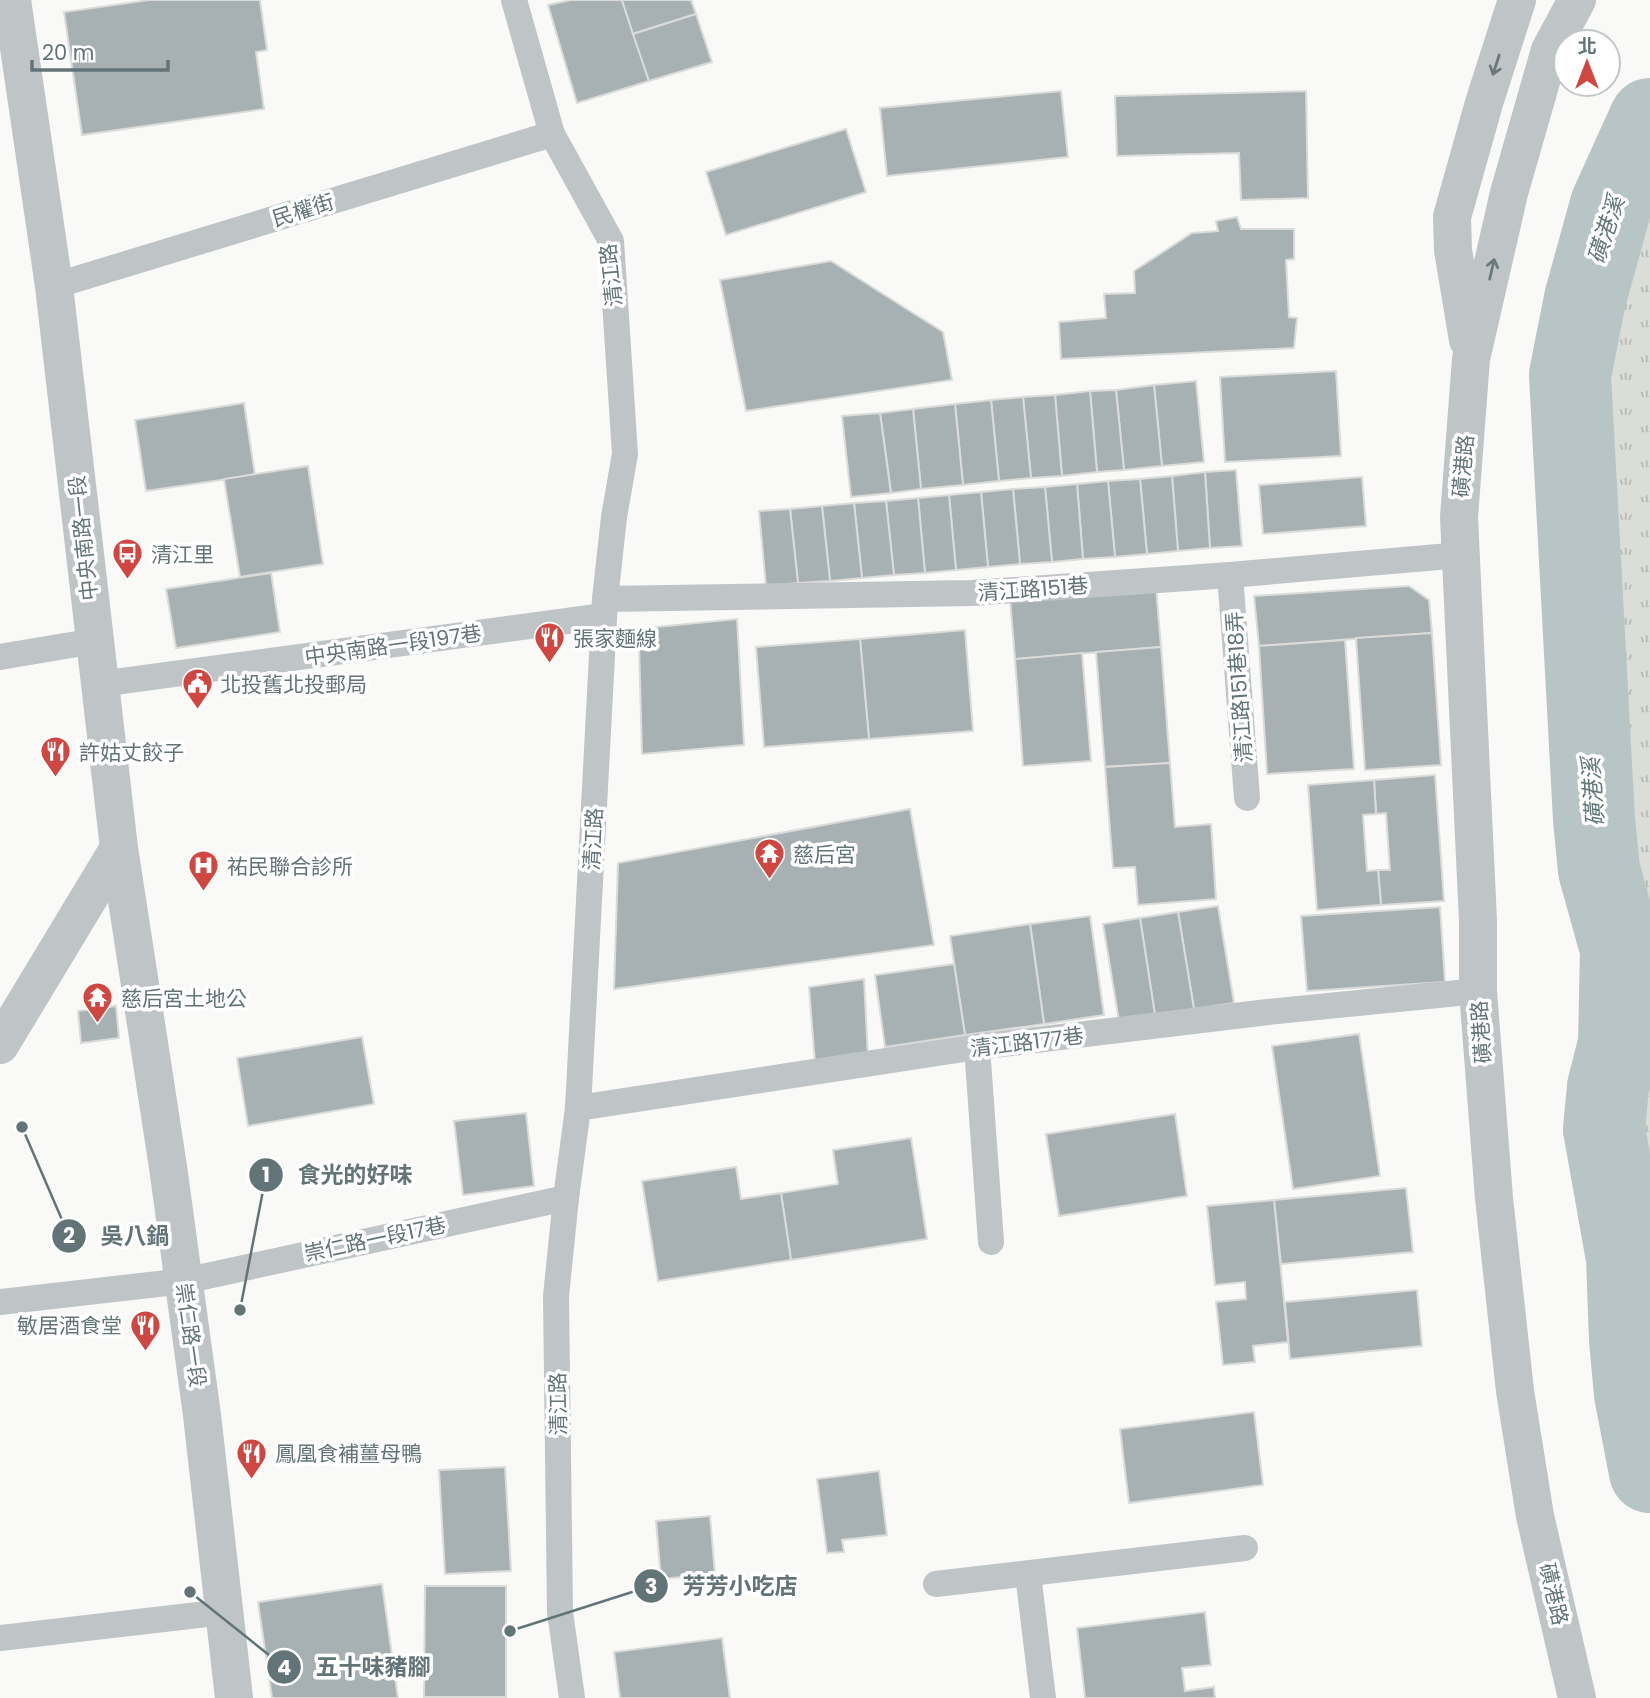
<svg xmlns="http://www.w3.org/2000/svg" width="1650" height="1698" font-family="Poppins,'Noto Sans TC',sans-serif">
<style>
.grass{fill:url(#grass-tufts)}
.lines{fill:none;stroke-linecap:round;stroke-linejoin:round}
.river{stroke:#b7c5c6;stroke-width:82}
.building{fill:#a7b1b4;stroke:#dbdbda;stroke-width:2}
.lane{stroke:#bfc4c6;stroke-width:26}
.street{stroke:#bfc4c6;stroke-width:38}
.oneway{stroke:#68787d}
.labels{text-anchor:middle;dominant-baseline:central;stroke-width:7;stroke-linejoin:round;paint-order:stroke}
.street-label{font-size:21px;fill:#637479;stroke:#fff}
.poi-label{font-size:21px;fill:#637479;stroke:#fff;text-anchor:start}
.water-label{font-size:23px;font-style:italic;fill:#637778;stroke:#fff}
.leader{fill:none;stroke:#637479;stroke-width:2.5}
.callout-dot{fill:#637479;stroke:#fff;stroke-width:2.5}
.mark-label{font-size:21px;text-anchor:middle;font-weight:bold;fill:#fff}
.callout-label{font-size:23px;text-anchor:middle;font-weight:bold;fill:#637479;stroke:#fff;stroke-width:7;stroke-linejoin:round;paint-order:stroke}
</style>
<defs>
<pattern id="grass-tufts" width="24" height="20" patternUnits="userSpaceOnUse" patternTransform="scale(1.75)"><rect width="24" height="20" fill="#dbded7"/><path d="M3 7l-1-3M5 7V3M7 7l1-3M15 17l-1-3M17 17v-4M19 17l1-3" fill="none" stroke="#b5b9b3"/></pattern>
</defs>
<rect width="100%" height="100%" fill="#f9f9f8"/>
<g class="grass">
<path d="M1650 175V972L1648 952 1620 848 1588 393C1600 319 1616 242 1650 175Z"/>
<polygon points="1650,1005 1650,1170 1640,1121 1642,1043"/>
</g>
<g class="lines">
<polyline class="river" points="1650,119 1611,205 1585,299 1570,375 1594,819 1599,870 1621,949 1619,1044 1608,1087 1604,1129 1627,1258 1630,1340 1635,1394 1650,1472"/>
</g>
<g class="building">
<polygon points="149,0 260,0 267,50 256,52 264,109 82,135 64,12"/>
<polygon points="571,0 622,0 649,81 577,103 548,5"/>
<polygon points="622,0 691,0 696,14 633,34"/>
<polygon points="696,14 712,62 649,81 633,34"/>
<polygon points="1061,91 1068,157 887,176 880,108"/>
<polygon points="1306,91 1308,198 1241,200 1239,153 1117,156 1115,96"/>
<polygon points="846,129 866,192 726,235 706,172"/>
<polygon points="1237,217 1241,229 1294,229 1294,259 1286,260 1289,317 1297,318 1294,348 1061,359 1059,322 1106,318 1104,294 1135,293 1134,271 1192,233 1218,231 1216,221"/>
<polygon points="831,261 943,332 952,380 746,411 720,280"/>
<polygon points="1336,371 1341,456 1225,462 1220,377"/>
<polygon points="1196,381 1204,462 1162,466 1154,385"/>
<polygon points="1154,385 1162,466 1124,470 1116,390"/>
<polygon points="1116,390 1124,470 1097,472 1090,391"/>
<polygon points="1090,391 1097,472 1062,476 1055,395"/>
<polygon points="1055,395 1062,476 1031,478 1023,397"/>
<polygon points="1023,397 1031,478 999,481 991,400"/>
<polygon points="991,400 999,481 963,485 955,404"/>
<polygon points="244,403 255,475 146,491 135,420"/>
<polygon points="955,404 963,485 921,489 913,409"/>
<polygon points="913,409 921,489 891,493 880,413"/>
<polygon points="880,413 891,493 851,497 842,416"/>
<polygon points="308,466 323,564 240,577 224,479"/>
<polygon points="1236,470 1242,546 1210,548 1205,472"/>
<polygon points="1205,472 1210,548 1178,551 1172,476"/>
<polygon points="1172,476 1178,551 1147,554 1140,479"/>
<polygon points="1362,477 1366,526 1263,534 1259,485"/>
<polygon points="1140,479 1147,554 1115,557 1108,481"/>
<polygon points="1108,481 1115,557 1083,559 1077,484"/>
<polygon points="1077,484 1083,559 1052,562 1045,487"/>
<polygon points="1045,487 1052,562 1020,564 1013,489"/>
<polygon points="1013,489 1020,564 988,567 981,492"/>
<polygon points="981,492 988,567 956,570 949,495"/>
<polygon points="949,495 956,570 925,573 918,498"/>
<polygon points="918,498 925,573 894,575 886,501"/>
<polygon points="886,501 894,575 862,578 854,503"/>
<polygon points="854,503 862,578 830,581 822,506"/>
<polygon points="822,506 830,581 798,583 790,509"/>
<polygon points="790,509 798,583 766,586 759,511"/>
<polygon points="271,573 280,632 176,648 166,589"/>
<polygon points="1409,586 1429,600 1432,633 1259,646 1254,596"/>
<polygon points="1156,587 1161,647 1015,659 1010,599"/>
<polygon points="737,619 744,745 642,754 639,644 656,627"/>
<polygon points="965,630 973,731 869,739 860,639"/>
<polygon points="1432,633 1441,765 1365,770 1356,638"/>
<polygon points="860,639 869,739 764,747 756,647"/>
<polygon points="1345,640 1354,769 1267,774 1259,646"/>
<polygon points="1161,647 1170,763 1105,767 1096,652"/>
<polygon points="1082,653 1091,761 1023,766 1015,659"/>
<polygon points="1170,763 1175,827 1211,824 1216,899 1138,905 1135,867 1113,868 1105,767"/>
<polygon points="1435,775 1444,901 1381,905 1378,870 1390,870 1386,813 1376,814 1374,780"/>
<polygon points="1374,780 1376,814 1363,815 1367,871 1378,870 1381,905 1317,910 1308,785"/>
<polygon points="910,809 934,945 614,989 618,863"/>
<polygon points="1218,906 1234,1003 1194,1009 1178,912"/>
<polygon points="1440,907 1445,982 1307,991 1301,916"/>
<polygon points="1178,912 1194,1009 1155,1015 1140,918"/>
<polygon points="1090,916 1104,1015 1044,1024 1030,924"/>
<polygon points="1140,918 1155,1015 1119,1021 1103,924"/>
<polygon points="1030,924 1044,1024 965,1035 950,936"/>
<polygon points="954,964 965,1035 885,1047 875,975"/>
<polygon points="864,979 868,1057 815,1063 809,987"/>
<polygon points="116,1006 119,1038 81,1043 78,1011"/>
<polygon points="1359,1034 1380,1176 1293,1189 1272,1046"/>
<polygon points="362,1037 374,1104 248,1126 237,1058"/>
<polygon points="526,1113 534,1186 463,1195 454,1121"/>
<polygon points="1175,1114 1187,1196 1059,1216 1046,1134"/>
<polygon points="911,1138 927,1239 791,1260 781,1193 838,1184 833,1150"/>
<polygon points="736,1167 741,1199 781,1193 791,1260 658,1281 642,1181"/>
<polygon points="1406,1188 1413,1252 1281,1264 1274,1200"/>
<polygon points="1274,1200 1288,1342 1253,1346 1255,1362 1223,1365 1216,1302 1246,1299 1245,1282 1215,1285 1207,1206"/>
<polygon points="1417,1290 1422,1346 1290,1359 1285,1302"/>
<polygon points="1254,1412 1263,1485 1129,1503 1120,1429"/>
<polygon points="505,1467 511,1571 445,1574 439,1470"/>
<polygon points="879,1471 887,1535 842,1540 844,1552 827,1553 817,1479"/>
<polygon points="710,1516 715,1574 661,1579 656,1521"/>
<polygon points="382,1584 398,1698 272,1698 258,1602"/>
<polygon points="425,1586 506,1586 506,1697 424,1697"/>
<polygon points="1205,1612 1211,1665 1182,1668 1185,1691 1214,1687 1215,1698 1085,1698 1077,1628"/>
<polygon points="722,1638 730,1698 620,1698 614,1652"/>
</g>
<g class="lines">
<g class="lane">
<polyline points="514,0 552,134 611,241 625,454 614,517 605,599 578,1108 566,1198 556,1296 560,1612 572,1698"/>
<polyline points="54,286 552,134"/>
<polyline points="1230,575 1247,798"/>
<polyline points="605,599 972,593 1230,575 1461,555"/>
<polyline points="0,657 95,641"/>
<polyline points="100,684 604,616"/>
<polyline points="977,1047 991,1242"/>
<polyline points="578,1108 977,1047 1268,1012 1478,991"/>
<polyline points="0,1302 184,1281 566,1198"/>
<polyline points="1028,1574 1043,1698"/>
<polyline points="936,1584 1245,1548"/>
<polyline points="0,1638 224,1612"/>
</g>
<g class="street">
<polyline points="12,0 54,286 119,848 168,1167 202,1415 234,1698"/>
<polyline points="1577,0 1550,50 1509,193 1471,359 1459,517 1478,921 1478,991 1494,1198 1515,1391 1535,1516 1577,1698"/>
<polyline points="1468,340 1453,250 1452,217 1484,103 1517,0"/>
<polyline points="0,1045 119,848"/>
</g>
</g>
<defs><path id="oneway-shaft" d="M-6 0H5M1.5-3L5.5 0L1.5 3" fill="none" stroke-width="1.6" stroke-linecap="round" stroke-linejoin="round" transform="scale(1.75)"/></defs>
<g class="oneway">
<use href="#oneway-shaft" transform="translate(1496 65) rotate(108)"/>
<use href="#oneway-shaft" transform="translate(1492 269) rotate(-77)"/>
</g>
<defs>
<symbol id="bus-pin" viewBox="-11 -11 22 30"><path d="M0 17L-7.5 6A9.5 9.5 0 1 1 7.5 6Z" fill="#d04741" stroke="#fff"/><path d="M-5-6H5V4H4V6H2V4H-2V6H-4V4H-5ZM-3.5-4V0h7V-4ZM-3.5 1.2v1.5H-2V1.2ZM2 1.2v1.5H3.5V1.2Z" fill="#fff"/></symbol>
<symbol id="restaurant-pin" viewBox="-11 -11 22 30"><path d="M0 17L-7.5 6A9.5 9.5 0 1 1 7.5 6Z" fill="#d04741" stroke="#fff"/><path d="M-5-6h1v4h1v-4h1v4h1v-4h1v5L-1.5 .5V6h-2V.5L-5-1ZM5-6V6H3V1.5H1.5Q1.5-4 5-6Z" fill="#fff"/></symbol>
<symbol id="civic-pin" viewBox="-11 -11 22 30"><path d="M0 17L-7.5 6A9.5 9.5 0 1 1 7.5 6Z" fill="#d04741" stroke="#fff"/><path d="M-.6-6.5H3V-4.5H.6V-3L4-1V1h2V6H-6V1h2V-1L-.6-3ZM-1.2 2.5V6h2.4V2.5Z" fill="#fff"/></symbol>
<symbol id="temple-pin" viewBox="-11 -11 22 30"><path d="M0 17L-7.5 6A9.5 9.5 0 1 1 7.5 6Z" fill="#d04741" stroke="#fff"/><path d="M0-6L5-2H3V0L6.5 2.5H4V6H1.5V3h-3V6H-4V2.5H-6.5L-3 0V-2H-5Z" fill="#fff"/></symbol>
<symbol id="hospital-pin" viewBox="-11 -11 22 30"><path d="M0 17L-7.5 6A9.5 9.5 0 1 1 7.5 6Z" fill="#d04741" stroke="#fff"/><path d="M-5-5h3v3.5h4V-5h3V5h-3V1.5h-4V5h-3Z" fill="#fff"/></symbol>
</defs>
<g fill-rule="evenodd">
<use href="#bus-pin" x="110" y="536" width="35" height="47"/>
<use href="#restaurant-pin" x="532" y="620" width="35" height="47"/>
<use href="#civic-pin" x="180" y="666" width="35" height="47"/>
<use href="#restaurant-pin" x="38" y="734" width="35" height="47"/>
<use href="#temple-pin" x="752" y="836" width="35" height="47"/>
<use href="#hospital-pin" x="186" y="848" width="35" height="47"/>
<use href="#temple-pin" x="80" y="980" width="35" height="47"/>
<use href="#restaurant-pin" x="128" y="1308" width="35" height="47"/>
<use href="#restaurant-pin" x="234" y="1436" width="35" height="47"/>
</g>
<g class="labels">
<g class="street-label">
<text transform="translate(303 210) rotate(-17)">民權街</text>
<text transform="translate(611 275) rotate(-96)">清江路</text>
<text transform="translate(1463 466) rotate(-85)">磺港路</text>
<text transform="translate(83 538) rotate(-96)">中央南路一段</text>
<text transform="translate(1033 589) rotate(-4)">清江路151巷</text>
<text transform="translate(393 645) rotate(-8)">中央南路一段197巷</text>
<text transform="translate(1239 687) rotate(-94)">清江路151巷18弄</text>
<text transform="translate(593 839) rotate(-87)">清江路</text>
<text transform="translate(1481 1032) rotate(-94)">磺港路</text>
<text transform="translate(1027 1042) rotate(-7)">清江路177巷</text>
<text transform="translate(375 1239) rotate(-12)">崇仁路一段17巷</text>
<text transform="translate(191 1335) rotate(82)">崇仁路一段</text>
<text transform="translate(558 1404) rotate(-91)">清江路</text>
<text transform="translate(1554 1594) rotate(77)">磺港路</text>
</g>
<g class="poi-label">
<text x="151" y="554">清江里</text>
<text x="573" y="638">張家麵線</text>
<text x="220" y="684">北投舊北投郵局</text>
<text x="79" y="752">許姑丈餃子</text>
<text x="793" y="854">慈后宮</text>
<text x="227" y="866">祐民聯合診所</text>
<text x="121" y="998">慈后宮土地公</text>
<text x="122" y="1325" text-anchor="end">敏居酒食堂</text>
<text x="275" y="1453">鳳凰食補薑母鴨</text>
</g>
<g class="water-label">
<text transform="translate(1606 230) rotate(-72)">磺港溪</text>
<text transform="translate(1593 792) rotate(-94)">磺港溪</text>
</g>
</g>
<path class="leader" d="M240 1310L266 1175M22 1127L69 1236M510 1631L651 1586M190 1592L284 1667"/>
<g class="callout-dot">
<circle cx="240" cy="1310" r="7"/>
<circle cx="22" cy="1127" r="7"/>
<circle cx="510" cy="1631" r="7"/>
<circle cx="190" cy="1592" r="7"/>
<circle cx="266" cy="1175" r="18"/>
<circle cx="69" cy="1236" r="18"/>
<circle cx="651" cy="1586" r="18"/>
<circle cx="284" cy="1667" r="18"/>
</g>
<g class="mark-label">
<text x="266" y="1182">1</text>
<text x="69" y="1243">2</text>
<text x="651" y="1594">3</text>
<text x="284" y="1675">4</text>
</g>
<g class="callout-label">
<text x="355" y="1183">食光的好味</text>
<text x="135" y="1244">吳八鍋</text>
<text x="740" y="1594">芳芳小吃店</text>
<text x="373" y="1675">五十味豬腳</text>
</g>
<g transform="translate(1587 63)"><circle r="33" fill="#ffffff" stroke="#c1c7c9" stroke-width="2"/>
<path d="M0-5L12 26L0 18L-12 26Z" fill="#d04741"/>
<text y="-10" font-size="19" font-weight="bold" text-anchor="middle" fill="#637479">北</text>
</g>
<path d="M32 60v10h136v-10" fill="none" stroke="#637479" stroke-width="3.5"/>
<text x="42" y="60" font-size="21" fill="#637479" stroke="#ffffff" stroke-width="5" paint-order="stroke">20 m</text>
</svg>
